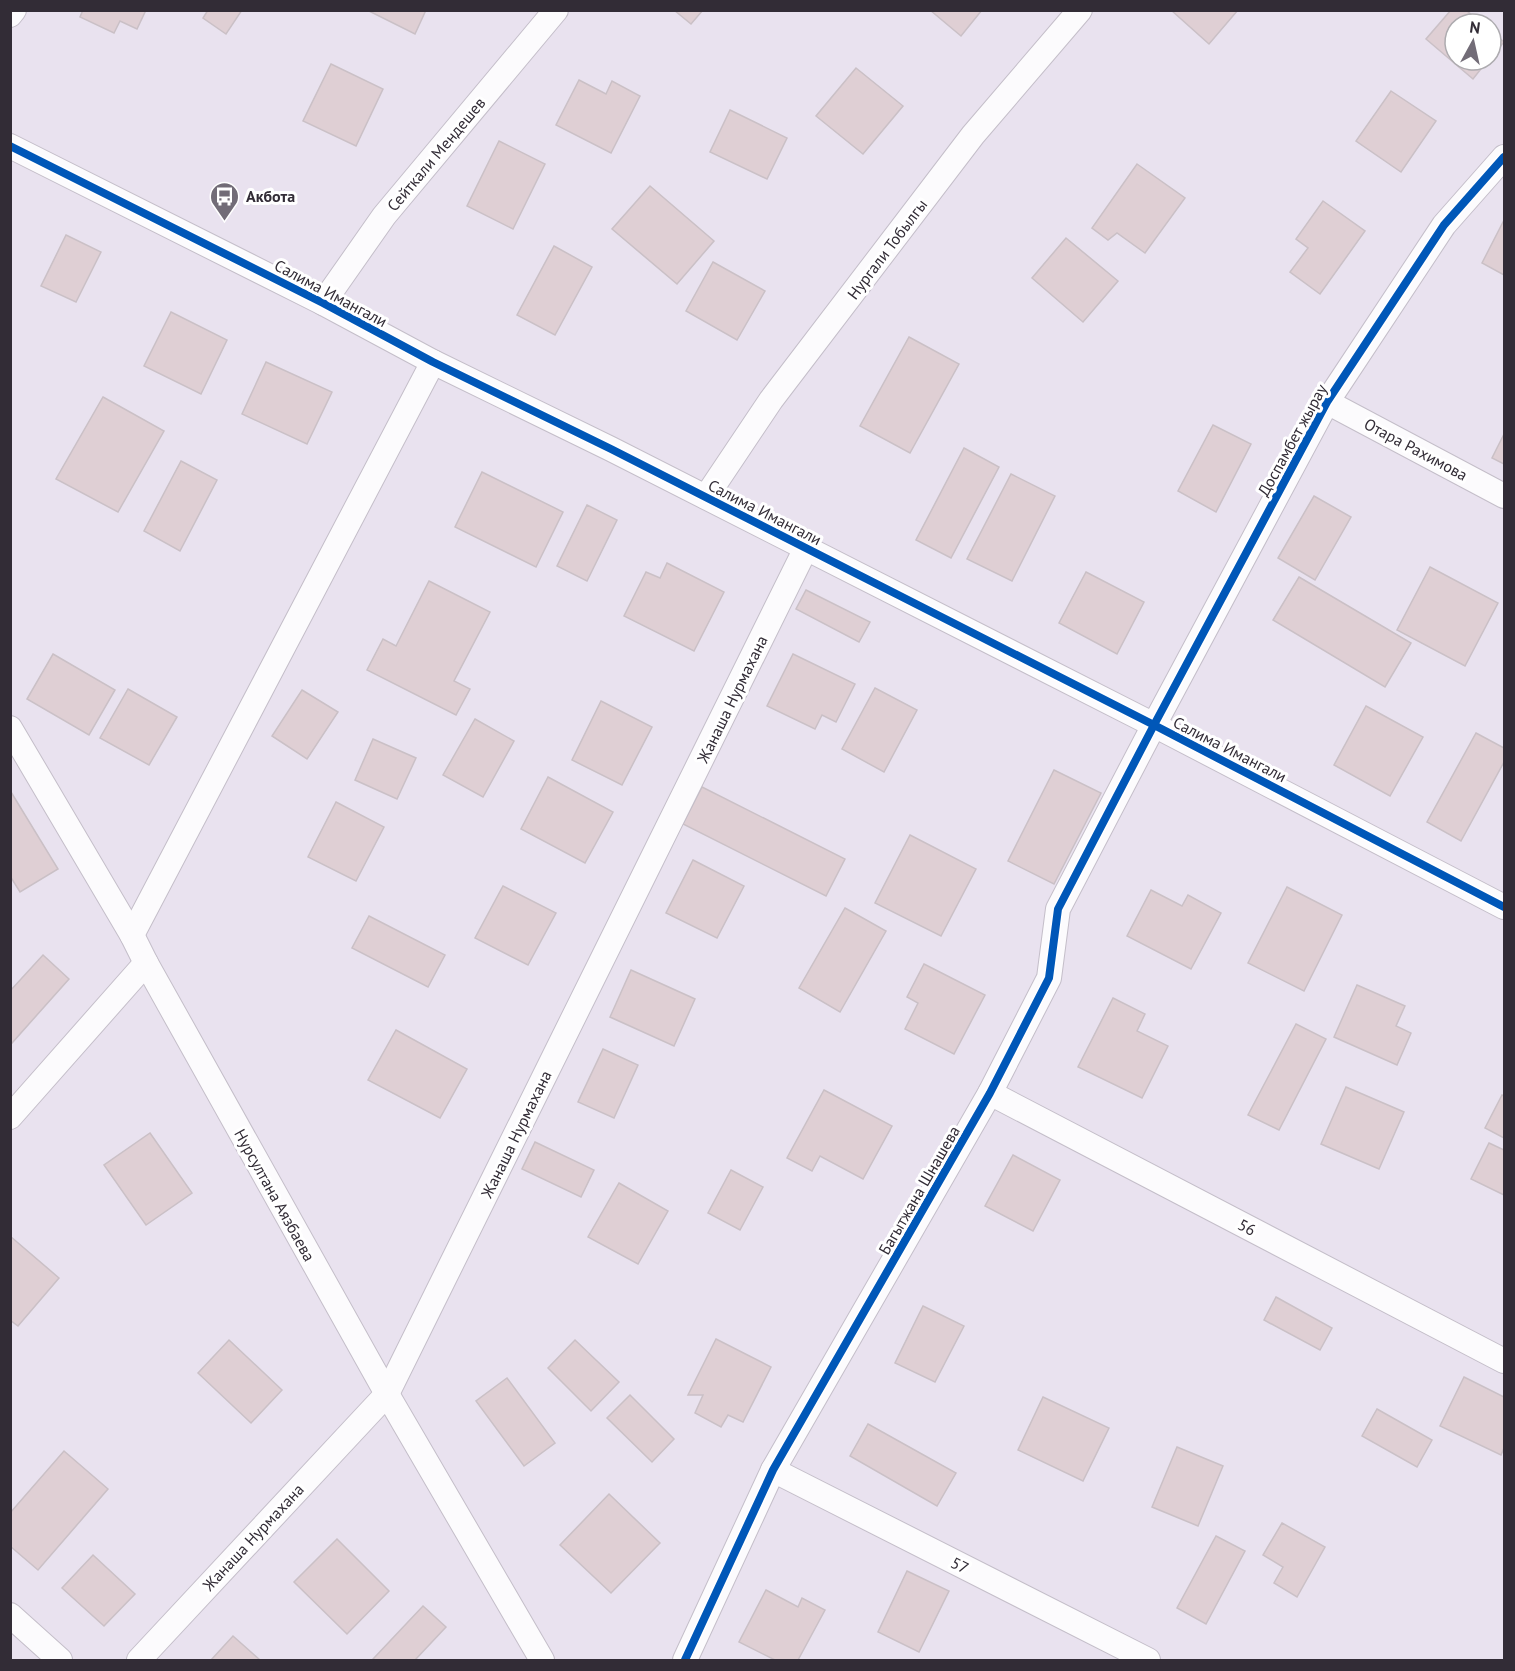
<svg xmlns="http://www.w3.org/2000/svg" width="1515" height="1671" font-family="'PT Sans',sans-serif">
<style>
.building{fill:#dfcfd4;stroke:#cac0c6;stroke-width:1.5}
.lines{fill:none;stroke-linecap:round;stroke-linejoin:round}
.minor-casing{stroke:#c4bec9;stroke-width:26}
.minor{stroke:#fcfbfd;stroke-width:24}
.cycleway-casing{stroke:#fff;stroke-width:11}
.cycleway{stroke:#0057b8;stroke-width:8}
.labels{text-anchor:middle;dominant-baseline:central;stroke-width:6;stroke-linejoin:round;paint-order:stroke}
.street-label{font-size:16px;fill:#322c36;stroke:#fff}
.poi-label{font-size:16px;font-weight:bold;fill:#322c36;stroke:#fff;text-anchor:start}
</style>
<rect width="100%" height="100%" fill="#e9e2ef"/>
<g class="building">
<polygon points="83,10 146,10 137,29 120,21 114,33 80,17"/>
<polygon points="208,10 242,10 226,34 203,18"/>
<polygon points="367,10 426,10 415,34"/>
<polygon points="674,10 703,10 691,24"/>
<polygon points="930,10 982,10 961,36"/>
<polygon points="1171,10 1238,10 1209,44"/>
<polygon points="1451,10 1466,10 1482,24 1455,24 1455,60 1488,60 1473,79 1426,39"/>
<polygon points="1491,31 1504,42 1491,57"/>
<polygon points="331,64 383,89 356,146 303,121"/>
<polygon points="856,68 903,106 863,154 816,116"/>
<polygon points="579,80 606,94 612,81 640,96 611,153 556,125"/>
<polygon points="1391,91 1436,121 1401,172 1356,141"/>
<polygon points="730,110 787,138 767,179 710,152"/>
<polygon points="499,141 545,164 513,229 467,206"/>
<polygon points="1137,164 1185,198 1145,253 1117,233 1108,240 1092,228"/>
<polygon points="650,186 714,241 677,284 612,229"/>
<polygon points="1323,201 1365,231 1320,294 1290,272 1308,248 1296,239"/>
<polygon points="1504,220 1504,275 1482,263"/>
<polygon points="66,235 101,252 76,302 41,286"/>
<polygon points="1066,238 1118,281 1083,322 1032,278"/>
<polygon points="554,246 592,267 555,335 517,315"/>
<polygon points="713,262 765,291 737,340 686,311"/>
<polygon points="171,312 227,340 201,394 144,366"/>
<polygon points="909,337 959,364 910,453 860,426"/>
<polygon points="266,362 332,392 307,444 242,414"/>
<polygon points="103,397 164,431 118,512 56,479"/>
<polygon points="1213,425 1251,444 1216,512 1178,491"/>
<polygon points="1504,434 1504,464 1492,458"/>
<polygon points="964,448 999,467 951,558 916,540"/>
<polygon points="181,461 217,480 180,551 144,531"/>
<polygon points="482,472 563,512 536,567 455,527"/>
<polygon points="1011,474 1055,496 1012,581 967,559"/>
<polygon points="1314,496 1351,517 1315,580 1278,558"/>
<polygon points="587,505 617,520 587,581 557,566"/>
<polygon points="667,563 724,592 694,651 624,616 646,572 660,578"/>
<polygon points="1430,567 1498,603 1465,666 1397,630"/>
<polygon points="1086,572 1144,602 1117,654 1059,623"/>
<polygon points="1299,577 1411,643 1385,687 1273,620"/>
<polygon points="429,581 490,612 454,681 470,689 456,715 367,670 383,639 396,646"/>
<polygon points="806,590 870,622 859,642 796,609"/>
<polygon points="53,654 115,690 89,735 27,699"/>
<polygon points="793,654 855,684 836,722 822,715 815,729 767,706"/>
<polygon points="875,688 917,710 884,772 842,749"/>
<polygon points="128,689 177,717 149,765 100,738"/>
<polygon points="302,690 338,712 307,759 272,736"/>
<polygon points="601,701 652,727 622,785 572,760"/>
<polygon points="1366,706 1423,737 1390,796 1334,765"/>
<polygon points="475,719 514,741 483,797 443,775"/>
<polygon points="1476,733 1504,748 1504,762 1461,841 1427,822"/>
<polygon points="373,739 416,758 397,799 355,780"/>
<polygon points="1054,770 1101,793 1054,884 1008,861"/>
<polygon points="548,777 613,812 585,863 521,829"/>
<polygon points="702,787 845,859 826,896 683,824"/>
<polygon points="11,792 58,869 20,892 10,876"/>
<polygon points="336,802 384,827 356,881 308,857"/>
<polygon points="910,835 976,869 941,936 875,903"/>
<polygon points="693,860 744,886 717,938 666,913"/>
<polygon points="503,886 556,913 528,965 475,938"/>
<polygon points="1287,887 1342,915 1304,991 1248,963"/>
<polygon points="1151,890 1182,906 1188,895 1221,913 1191,969 1127,936"/>
<polygon points="845,908 886,931 840,1012 799,988"/>
<polygon points="369,916 445,955 428,987 352,948"/>
<polygon points="43,955 69,979 12,1043 10,1042 10,991"/>
<polygon points="924,964 985,995 954,1054 905,1029 918,1003 907,997"/>
<polygon points="631,970 695,999 674,1046 610,1017"/>
<polygon points="1357,985 1405,1006 1396,1026 1411,1033 1397,1065 1334,1037"/>
<polygon points="1113,998 1145,1014 1137,1031 1168,1046 1142,1098 1078,1067"/>
<polygon points="1296,1024 1326,1039 1279,1130 1248,1115"/>
<polygon points="396,1030 467,1069 440,1118 368,1080"/>
<polygon points="603,1049 638,1065 614,1118 578,1102"/>
<polygon points="1346,1087 1404,1112 1379,1169 1321,1144"/>
<polygon points="824,1090 892,1126 863,1179 820,1156 812,1171 787,1158"/>
<polygon points="1502,1095 1504,1096 1504,1138 1485,1128"/>
<polygon points="150,1133 192,1193 146,1225 104,1165"/>
<polygon points="535,1142 594,1170 581,1197 522,1169"/>
<polygon points="1489,1143 1504,1150 1504,1195 1471,1179"/>
<polygon points="1013,1155 1060,1180 1033,1231 985,1206"/>
<polygon points="731,1170 763,1187 740,1230 708,1213"/>
<polygon points="619,1183 668,1211 638,1264 588,1237"/>
<polygon points="10,1236 59,1278 18,1326 10,1320"/>
<polygon points="1276,1297 1332,1328 1320,1350 1264,1320"/>
<polygon points="923,1306 964,1326 935,1382 895,1363"/>
<polygon points="716,1339 771,1367 743,1422 728,1415 721,1427 695,1413 703,1395 688,1395"/>
<polygon points="229,1340 282,1390 251,1423 198,1373"/>
<polygon points="575,1340 619,1382 591,1411 548,1368"/>
<polygon points="1464,1377 1504,1397 1504,1448 1501,1455 1440,1426"/>
<polygon points="507,1378 555,1443 524,1466 476,1401"/>
<polygon points="630,1395 674,1439 652,1462 607,1418"/>
<polygon points="1043,1397 1109,1428 1083,1481 1018,1450"/>
<polygon points="1377,1409 1432,1440 1417,1467 1362,1436"/>
<polygon points="868,1424 956,1473 937,1506 850,1456"/>
<polygon points="1177,1447 1223,1466 1198,1526 1152,1507"/>
<polygon points="64,1451 108,1489 38,1570 10,1546 10,1513"/>
<polygon points="609,1494 660,1543 611,1593 560,1545"/>
<polygon points="1282,1523 1325,1547 1297,1597 1274,1583 1283,1567 1263,1555"/>
<polygon points="1216,1536 1245,1551 1206,1624 1177,1608"/>
<polygon points="337,1539 389,1591 347,1634 294,1582"/>
<polygon points="93,1555 135,1594 104,1626 62,1588"/>
<polygon points="907,1571 949,1591 919,1652 878,1632"/>
<polygon points="766,1590 798,1607 802,1598 825,1610 798,1660 775,1660 739,1642"/>
<polygon points="423,1606 446,1627 415,1660 375,1660 373,1659"/>
<polygon points="233,1636 260,1660 211,1660"/>
</g>
<g class="lines">
<defs>
<g id="minor">
<polyline points="10,15 14,10"/>
<polyline points="10,146 323,303 433,362 611,449 1154,725 1504,907"/>
<polyline points="323,303 384,216 556,10"/>
<polyline points="1327,402 1504,496"/>
<polyline points="706,497 771,400 973,135 1080,10"/>
<polyline points="10,728 132,935 146,963 387,1394 542,1660"/>
<polyline points="132,935 433,362"/>
<polyline points="990,1093 1504,1361"/>
<polyline points="10,1117 146,963"/>
<polyline points="773,1470 1148,1660"/>
<polyline points="10,1615 60,1660"/>
<polyline points="139,1660 387,1394 806,548"/>
<polyline points="685,1660 773,1470 990,1093 1049,978 1058,909 1154,725 1327,402 1444,225 1504,157"/>
</g>
</defs>
<use href="#minor" class="minor-casing"/>
<use href="#minor" class="minor"/>
<defs>
<g id="cycleway">
<polyline points="10,146 323,303 433,362 611,449 1154,725 1504,907"/>
<polyline points="685,1660 773,1470 990,1093 1049,978 1058,909 1154,725 1327,402 1444,225 1504,157"/>
</g>
</defs>
<use href="#cycleway" class="cycleway-casing"/>
<use href="#cycleway" class="cycleway"/>
</g>
<defs>
<symbol id="bus-pin" viewBox="-11 -11 22 30"><path d="M0 17L-7.5 6A9.5 9.5 0 1 1 7.5 6Z" fill="#726c77" stroke="#fff"/><path d="M-5-6H5V4H4V6H2V4H-2V6H-4V4H-5ZM-3.5-4V0h7V-4ZM-3.5 1.2v1.5H-2V1.2ZM2 1.2v1.5H3.5V1.2Z" fill="#fff"/></symbol>
</defs>
<g fill-rule="evenodd">
<use href="#bus-pin" x="208" y="180" width="33" height="45"/>
</g>
<g class="labels">
<g class="street-label">
<text transform="translate(436 154) rotate(-50)">Сейткали Мендешев</text>
<text transform="translate(887 249) rotate(-53)">Нургали Тобылгы</text>
<text transform="translate(331 293) rotate(28)">Салима Имангали</text>
<text transform="translate(1292 440) rotate(-61)">Доспамбет жырау</text>
<text transform="translate(1416 449) rotate(28)">Отара Рахимова</text>
<text transform="translate(765 512) rotate(27)">Салима Имангали</text>
<text transform="translate(732 699) rotate(-64)">Жанаша Нурмахана</text>
<text transform="translate(1230 749) rotate(27)">Салима Имангали</text>
<text transform="translate(516 1134) rotate(-64)">Жанаша Нурмахана</text>
<text transform="translate(919 1190) rotate(-60)">Багытжана Шнашева</text>
<text transform="translate(275 1195) rotate(61)">Нурсултана Аязбаева</text>
<text transform="translate(1247 1227) rotate(28)">56</text>
<text transform="translate(253 1537) rotate(-47)">Жанаша Нурмахана</text>
<text transform="translate(960 1565) rotate(27)">57</text>
</g>
<g class="poi-label">
<text x="246" y="196">Акбота</text>
</g>
</g>
<rect width="1515" height="1671" fill="none" stroke="#322c36" stroke-width="24"/>
<g transform="translate(1473 42) rotate(8)"><circle r="28" fill="#ffffff" stroke="#adabaf" stroke-width="1.5"/>
<path d="M0-4.5L10 22L0 15L-10 22Z" fill="#726c77"/>
<text y="-9" font-size="16" font-weight="bold" text-anchor="middle" fill="#322c36">N</text>
</g>
</svg>
